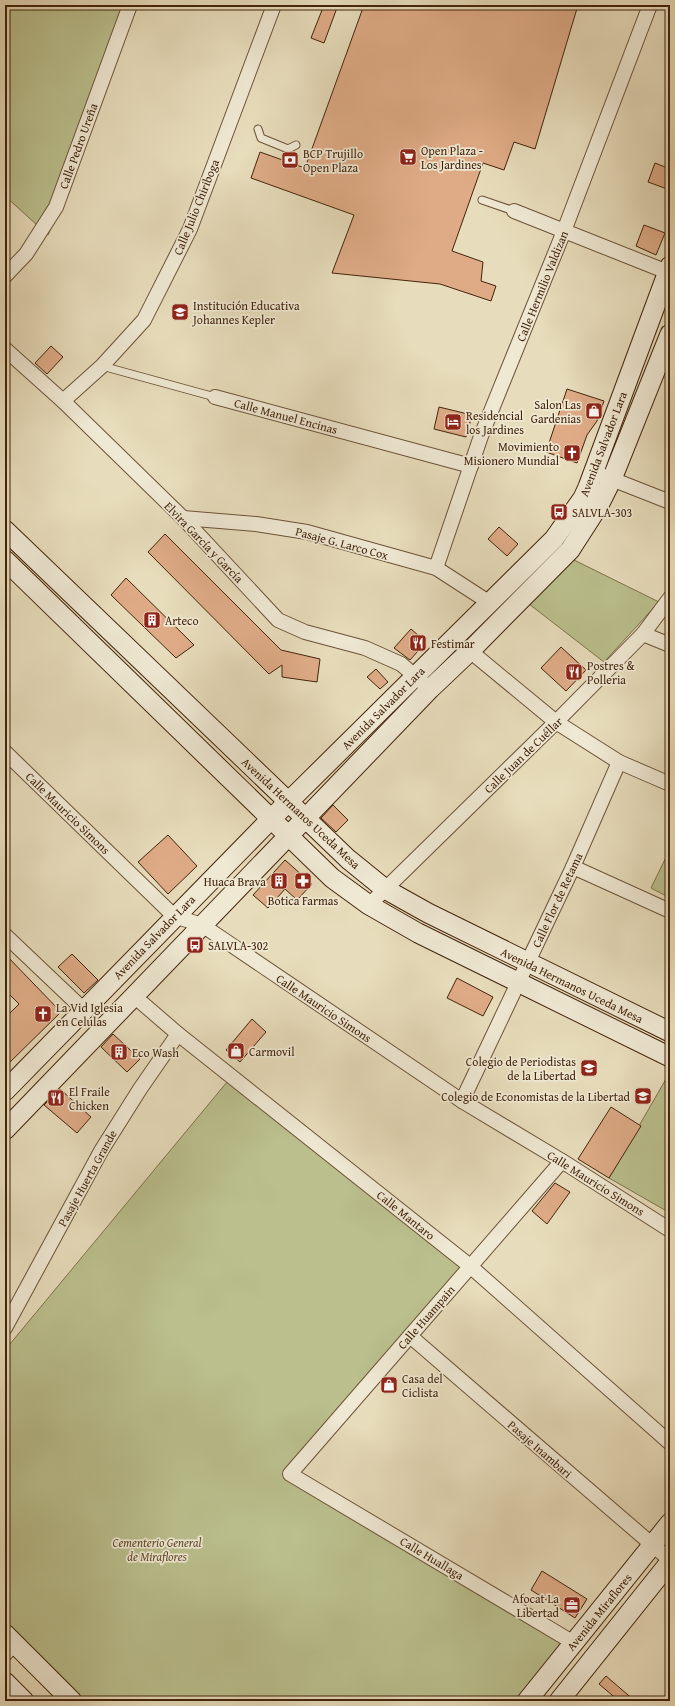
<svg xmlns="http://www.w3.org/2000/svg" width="675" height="1706" font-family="'Gentium Book Plus',serif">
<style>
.green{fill:#babf8d;stroke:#7e724c}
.building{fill:#deab86;stroke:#43240b}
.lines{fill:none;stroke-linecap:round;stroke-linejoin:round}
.lane-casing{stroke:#6c5237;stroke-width:9}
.street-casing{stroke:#6c5237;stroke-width:16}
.secondary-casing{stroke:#43240b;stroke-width:21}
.lane{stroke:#efe8d3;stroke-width:7}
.street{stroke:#efe8d3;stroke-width:14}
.secondary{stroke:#efe8d3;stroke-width:19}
.labels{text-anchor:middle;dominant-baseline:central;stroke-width:3.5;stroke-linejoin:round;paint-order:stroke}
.street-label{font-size:12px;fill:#43240b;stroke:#efe8d3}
.poi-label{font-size:12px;fill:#43240b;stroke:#efe8d3;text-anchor:start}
.park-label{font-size:12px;font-style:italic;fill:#614b2c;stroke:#efe8d3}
</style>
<rect width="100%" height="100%" fill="#e7dcbb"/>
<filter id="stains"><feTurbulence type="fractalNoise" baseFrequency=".005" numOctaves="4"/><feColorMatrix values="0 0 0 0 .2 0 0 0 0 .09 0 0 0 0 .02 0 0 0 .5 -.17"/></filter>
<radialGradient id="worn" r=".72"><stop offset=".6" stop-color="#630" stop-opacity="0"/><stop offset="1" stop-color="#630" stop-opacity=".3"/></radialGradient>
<g class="green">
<polygon points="5,5 129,5 67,192 48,235 5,196"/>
<polygon points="572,559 659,602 604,662 529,604"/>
<polygon points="670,849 670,898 651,888"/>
<polygon points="670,1072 670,1213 609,1178"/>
<polygon points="232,1076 470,1266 290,1474 574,1643 525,1701 77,1701 5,1632 5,1350"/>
</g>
<g class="building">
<polygon points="324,5 338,5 324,43 311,38"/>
<polygon points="364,5 578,5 535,149 514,142 504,170 483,163 452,251 483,262 481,281 496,286 491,301 440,284 332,273 354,215 251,178 260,152 305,168"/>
<polygon points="655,163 670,169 670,190 648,182"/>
<polygon points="644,225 665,233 656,255 636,246"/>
<polygon points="51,346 63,357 47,374 35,363"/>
<polygon points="567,389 604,401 597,421 587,435 577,463 546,452"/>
<polygon points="439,407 472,415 466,437 434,429"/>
<polygon points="499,527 518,544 507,556 488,539"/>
<polygon points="165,534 281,650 320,659 317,682 282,677 282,665 269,674 148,552"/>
<polygon points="126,578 194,645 176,658 111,595"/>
<polygon points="411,629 426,642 410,660 394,648"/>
<polygon points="561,647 586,670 566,691 541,668"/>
<polygon points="376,669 388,682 380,689 367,677"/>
<polygon points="333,805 348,820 336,832 321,818"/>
<polygon points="168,835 197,866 168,894 138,862"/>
<polygon points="285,860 312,884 297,900 285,889 268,908 253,895"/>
<polygon points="5,954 61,1012 5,1067 5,1018 19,1004 5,990"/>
<polygon points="72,954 98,980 84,993 58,967"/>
<polygon points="457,978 493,997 483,1016 447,998"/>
<polygon points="252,1019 266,1032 240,1062 226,1050"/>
<polygon points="113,1034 140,1059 127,1072 101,1047"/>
<polygon points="60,1089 91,1117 77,1133 44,1105"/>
<polygon points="611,1107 641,1126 609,1178 578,1159"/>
<polygon points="555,1183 570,1192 547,1224 532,1211"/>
<polygon points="542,1571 587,1599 575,1618 531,1590"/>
<polygon points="606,1676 635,1701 619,1701 599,1684"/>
</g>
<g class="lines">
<defs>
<g id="lane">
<polyline points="258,129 261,138 288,149 296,145"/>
<polyline points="482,200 514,211"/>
<polyline points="102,366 215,397"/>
</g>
<g id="street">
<polyline points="514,211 670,273"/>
<polyline points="5,276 26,254 56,207 130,5"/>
<polyline points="5,349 63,401 183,518 278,620 305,632 365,648 401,664 430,689"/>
<polyline points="215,397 471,466"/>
<polyline points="63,401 102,366 144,320 190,229 274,5"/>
<polyline points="604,476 670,502"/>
<polyline points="183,518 256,524 307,532 436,568 490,603"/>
<polyline points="436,568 481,436 564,231 650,5"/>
<polyline points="643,634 670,645"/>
<polyline points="470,651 556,722 619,762 670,784"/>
<polyline points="5,752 174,916 202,925 462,1101 562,1161 670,1230"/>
<polyline points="573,867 670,911"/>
<polyline points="369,905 556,722 643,634 670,598"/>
<polyline points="5,935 84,1010"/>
<polyline points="134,996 178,1034 470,1266 670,1443"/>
<polyline points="462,1101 573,867 619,762"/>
<polyline points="562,1161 290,1474 574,1643"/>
<polyline points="5,1328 101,1151 140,1089 178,1034"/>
<polyline points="410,1336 670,1560"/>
<polyline points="5,1654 15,1643"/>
</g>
<g id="secondary">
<polyline points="5,530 348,859 385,889 428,913 670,1032"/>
<polyline points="5,560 332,878 369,905 418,933 670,1057"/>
<polyline points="5,1091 271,819 554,539 583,498 588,487 670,266"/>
<polyline points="5,1130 430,689 470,651 570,550 599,505 612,479 670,334"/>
<polyline points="5,1634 72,1701"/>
<polyline points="5,1682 24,1701"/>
<polyline points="527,1701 670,1523"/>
<polyline points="559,1701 670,1562"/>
</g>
</defs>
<use href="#lane" class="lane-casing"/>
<use href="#street" class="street-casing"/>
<use href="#secondary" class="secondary-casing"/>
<use href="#lane" class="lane"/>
<use href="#street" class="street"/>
<use href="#secondary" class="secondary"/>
</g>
<defs>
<symbol id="supermarket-square" viewBox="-11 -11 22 22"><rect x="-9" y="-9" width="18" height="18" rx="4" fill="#8f2418" stroke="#efe8d3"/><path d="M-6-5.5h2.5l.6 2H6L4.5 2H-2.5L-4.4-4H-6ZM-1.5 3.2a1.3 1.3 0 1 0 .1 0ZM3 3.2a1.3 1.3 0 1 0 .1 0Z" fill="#fff"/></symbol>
<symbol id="bank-square" viewBox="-11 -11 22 22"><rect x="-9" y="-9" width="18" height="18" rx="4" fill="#8f2418" stroke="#efe8d3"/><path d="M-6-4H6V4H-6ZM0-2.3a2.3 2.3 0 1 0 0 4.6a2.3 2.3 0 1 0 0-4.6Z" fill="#fff"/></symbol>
<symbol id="school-square" viewBox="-11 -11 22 22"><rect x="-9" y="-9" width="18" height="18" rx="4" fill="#8f2418" stroke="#efe8d3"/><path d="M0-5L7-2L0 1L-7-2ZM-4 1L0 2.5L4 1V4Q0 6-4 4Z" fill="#fff"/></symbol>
<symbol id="shop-square" viewBox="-11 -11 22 22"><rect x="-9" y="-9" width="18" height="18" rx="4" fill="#8f2418" stroke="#efe8d3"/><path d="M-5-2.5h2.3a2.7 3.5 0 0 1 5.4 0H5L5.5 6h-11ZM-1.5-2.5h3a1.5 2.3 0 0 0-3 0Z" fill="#fff"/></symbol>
<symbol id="hotel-square" viewBox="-11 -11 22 22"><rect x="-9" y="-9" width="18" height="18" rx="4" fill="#8f2418" stroke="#efe8d3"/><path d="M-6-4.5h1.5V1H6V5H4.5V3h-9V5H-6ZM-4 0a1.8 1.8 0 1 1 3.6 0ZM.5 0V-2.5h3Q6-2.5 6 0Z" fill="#fff"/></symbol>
<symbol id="church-square" viewBox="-11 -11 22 22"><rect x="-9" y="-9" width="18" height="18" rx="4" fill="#8f2418" stroke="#efe8d3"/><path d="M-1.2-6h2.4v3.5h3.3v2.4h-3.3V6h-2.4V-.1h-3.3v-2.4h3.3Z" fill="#fff"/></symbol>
<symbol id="bus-square" viewBox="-11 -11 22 22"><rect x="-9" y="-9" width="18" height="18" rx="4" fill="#8f2418" stroke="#efe8d3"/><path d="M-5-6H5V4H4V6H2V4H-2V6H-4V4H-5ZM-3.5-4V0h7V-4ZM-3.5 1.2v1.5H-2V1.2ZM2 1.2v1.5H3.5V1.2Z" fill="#fff"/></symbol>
<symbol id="building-square" viewBox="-11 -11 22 22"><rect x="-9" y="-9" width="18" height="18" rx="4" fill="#8f2418" stroke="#efe8d3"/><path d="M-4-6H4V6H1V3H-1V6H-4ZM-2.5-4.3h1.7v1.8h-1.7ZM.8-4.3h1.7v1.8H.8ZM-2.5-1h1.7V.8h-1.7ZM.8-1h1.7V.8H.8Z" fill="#fff"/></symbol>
<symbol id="restaurant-square" viewBox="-11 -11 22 22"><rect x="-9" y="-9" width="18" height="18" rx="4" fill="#8f2418" stroke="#efe8d3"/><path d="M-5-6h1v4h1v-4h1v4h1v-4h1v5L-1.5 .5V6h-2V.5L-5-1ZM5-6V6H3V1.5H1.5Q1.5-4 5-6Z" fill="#fff"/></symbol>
<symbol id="pharmacy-square" viewBox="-11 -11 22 22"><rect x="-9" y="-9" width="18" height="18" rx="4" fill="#8f2418" stroke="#efe8d3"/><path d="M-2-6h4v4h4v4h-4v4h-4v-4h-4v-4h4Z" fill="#fff"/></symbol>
<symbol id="office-square" viewBox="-11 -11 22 22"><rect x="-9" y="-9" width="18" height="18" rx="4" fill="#8f2418" stroke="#efe8d3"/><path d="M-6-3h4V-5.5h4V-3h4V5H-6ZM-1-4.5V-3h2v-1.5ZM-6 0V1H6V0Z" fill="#fff"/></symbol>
</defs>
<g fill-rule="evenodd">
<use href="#supermarket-square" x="398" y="147" width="20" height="20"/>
<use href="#bank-square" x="280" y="150" width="20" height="20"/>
<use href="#school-square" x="170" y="302" width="20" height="20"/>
<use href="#shop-square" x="584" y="401" width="20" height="20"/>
<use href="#hotel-square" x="443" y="412" width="20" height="20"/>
<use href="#church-square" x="562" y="443" width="20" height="20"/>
<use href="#bus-square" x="549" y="502" width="20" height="20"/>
<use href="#building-square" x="142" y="610" width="20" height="20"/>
<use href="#restaurant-square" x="408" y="633" width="20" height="20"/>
<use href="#restaurant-square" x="564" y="662" width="20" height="20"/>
<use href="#building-square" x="269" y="871" width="20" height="20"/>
<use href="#pharmacy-square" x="293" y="871" width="20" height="20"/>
<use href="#bus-square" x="185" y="935" width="20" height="20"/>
<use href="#church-square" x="33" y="1004" width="20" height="20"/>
<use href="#shop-square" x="226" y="1041" width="20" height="20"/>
<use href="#building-square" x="109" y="1042" width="20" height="20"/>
<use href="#school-square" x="579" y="1058" width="20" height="20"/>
<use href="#school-square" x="633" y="1086" width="20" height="20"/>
<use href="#restaurant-square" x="46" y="1088" width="20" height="20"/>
<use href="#shop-square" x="379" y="1375" width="20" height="20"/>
<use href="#office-square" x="562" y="1595" width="20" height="20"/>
</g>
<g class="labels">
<g class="street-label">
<text transform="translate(78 146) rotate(-70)">Calle Pedro Ureña</text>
<text transform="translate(196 207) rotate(-68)">Calle Julio Chiriboga</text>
<text transform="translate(542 286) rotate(-68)">Calle Hermilio Valdizan</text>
<text transform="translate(286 416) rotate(15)">Calle Manuel Encinas</text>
<text transform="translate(603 444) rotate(-69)">Avenida Salvador Lara</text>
<text transform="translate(204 542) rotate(46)">Elvira García y García</text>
<text transform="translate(342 543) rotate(15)">Pasaje G. Larco Cox</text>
<text transform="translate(383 708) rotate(-45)">Avenida Salvador Lara</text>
<text transform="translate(523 755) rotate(-44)">Calle Juan de Cuéllar</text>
<text transform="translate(68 813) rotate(44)">Calle Mauricio Simons</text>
<text transform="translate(301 813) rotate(43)">Avenida Hermanos Uceda Mesa</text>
<text transform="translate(557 900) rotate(-65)">Calle Flor de Retama</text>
<text transform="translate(154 937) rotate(-46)">Avenida Salvador Lara</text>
<text transform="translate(572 985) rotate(26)">Avenida Hermanos Uceda Mesa</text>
<text transform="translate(324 1008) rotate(34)">Calle Mauricio Simons</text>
<text transform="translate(87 1178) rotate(-61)">Pasaje Huerta Grande</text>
<text transform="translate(596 1183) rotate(32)">Calle Mauricio Simons</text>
<text transform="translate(406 1215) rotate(39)">Calle Mantaro</text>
<text transform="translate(426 1317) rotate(-49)">Calle Huampain</text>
<text transform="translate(540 1449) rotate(41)">Pasaje Inambari</text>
<text transform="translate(432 1558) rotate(31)">Calle Huallaga</text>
<text transform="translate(599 1612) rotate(-51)">Avenida Miraflores</text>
</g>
<g class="poi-label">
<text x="421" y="150">Open Plaza -<tspan x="421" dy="14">Los Jardines</tspan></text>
<text x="303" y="153">BCP Trujillo<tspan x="303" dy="14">Open Plaza</tspan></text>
<text x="193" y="305">Institución Educativa<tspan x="193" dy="14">Johannes Kepler</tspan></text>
<text x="581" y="404" text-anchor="end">Salon Las<tspan x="581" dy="14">Gardenias</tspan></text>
<text x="466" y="415">Residencial<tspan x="466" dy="14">los Jardines</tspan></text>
<text x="559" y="446" text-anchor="end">Movimiento<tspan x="559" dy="14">Misionero Mundial</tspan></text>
<text x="572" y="512">SALVLA-303</text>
<text x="165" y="620">Arteco</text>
<text x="431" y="643">Festimar</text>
<text x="587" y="665">Postres &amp;<tspan x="587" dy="14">Polleria</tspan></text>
<text x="266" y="881" text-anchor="end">Huaca Brava</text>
<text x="303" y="900" text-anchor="middle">Botica Farmas</text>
<text x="208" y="945">SALVLA-302</text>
<text x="56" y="1007">La Vid Iglesia<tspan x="56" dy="14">en Celulas</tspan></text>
<text x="249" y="1051">Carmovil</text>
<text x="132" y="1052">Eco Wash</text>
<text x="576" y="1061" text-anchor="end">Colegio de Periodistas<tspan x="576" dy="14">de la Libertad</tspan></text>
<text x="69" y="1091">El Fraile<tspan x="69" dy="14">Chicken</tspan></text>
<text x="630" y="1096" text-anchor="end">Colegio de Economistas de la Libertad</text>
<text x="402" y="1378">Casa del<tspan x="402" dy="14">Ciclista</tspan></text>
<text x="559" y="1598" text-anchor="end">Afocat La<tspan x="559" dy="14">Libertad</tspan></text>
</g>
<g class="park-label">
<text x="157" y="1542">Cementerio General<tspan x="157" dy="14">de Miraflores</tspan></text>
</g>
</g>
<rect width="675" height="1706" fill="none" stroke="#e7dcbb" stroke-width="20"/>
<rect x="6" y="6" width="663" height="1694" fill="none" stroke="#43240b" stroke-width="2"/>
<rect x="10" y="10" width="655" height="1686" fill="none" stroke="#43240b"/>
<rect width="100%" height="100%" filter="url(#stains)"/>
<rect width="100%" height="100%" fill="url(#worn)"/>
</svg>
